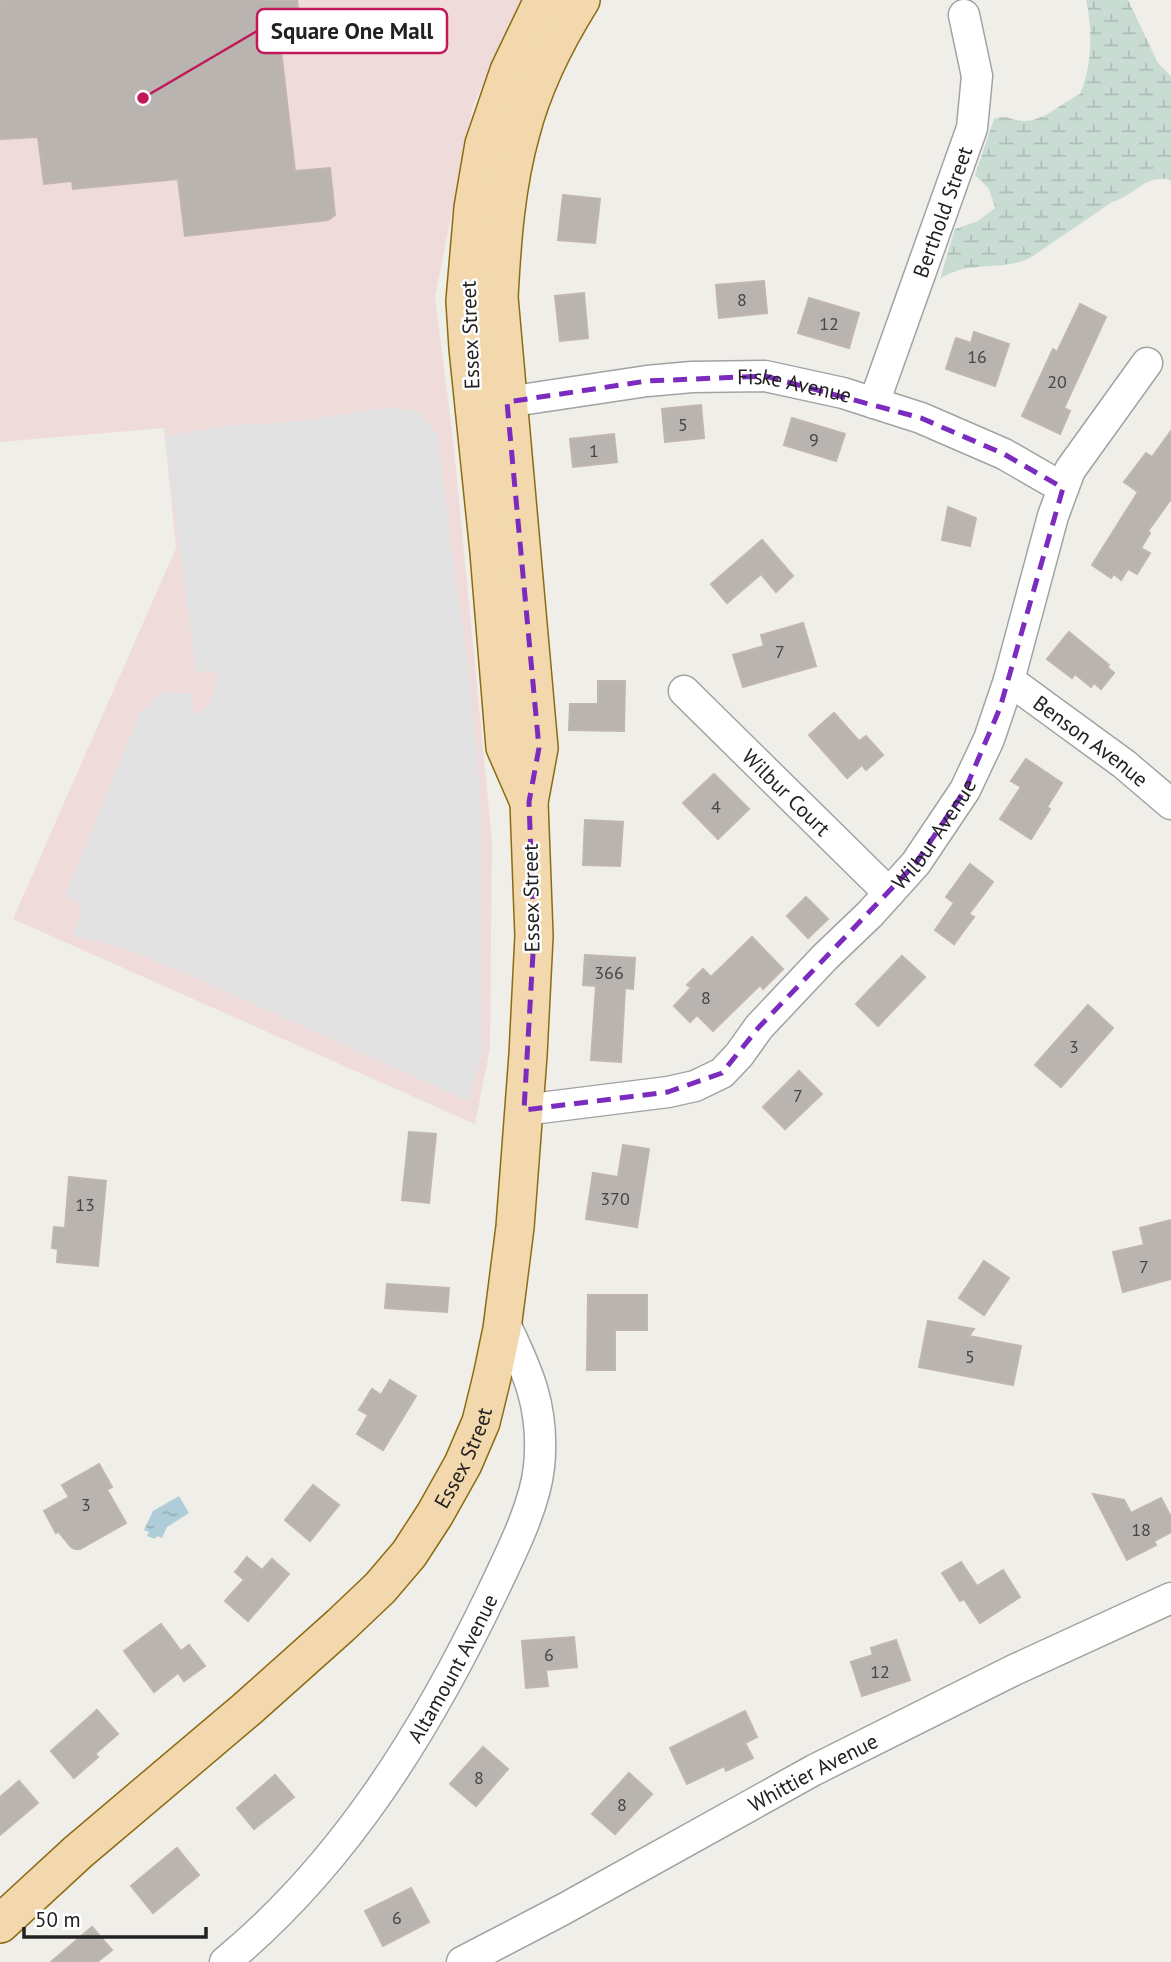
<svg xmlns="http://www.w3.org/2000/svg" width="1171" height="1962" font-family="'PT Sans',sans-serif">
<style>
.commercial{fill:#efdcda}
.wetland{fill:url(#wetland-marsh)}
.parking{fill:#e1e1e1}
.water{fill:url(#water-ripples)}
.building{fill:#b9b4af;stroke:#c0b6ad;stroke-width:2}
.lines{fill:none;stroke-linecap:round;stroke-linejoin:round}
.minor-casing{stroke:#a2a2a2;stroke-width:33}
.major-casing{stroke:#8d6b11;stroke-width:40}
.minor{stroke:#fff;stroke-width:30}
.major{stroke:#f2d8ac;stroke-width:37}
.marked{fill:none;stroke:#7b2cbf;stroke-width:5;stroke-dasharray:14 9;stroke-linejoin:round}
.labels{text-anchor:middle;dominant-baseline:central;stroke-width:5;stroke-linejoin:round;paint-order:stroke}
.number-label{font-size:18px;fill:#474644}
.street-label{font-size:21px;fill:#212121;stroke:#fff}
.leader{fill:none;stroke:#c2185b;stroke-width:2.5}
.callout-dot{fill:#c2185b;stroke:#fff;stroke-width:2.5}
.callout{fill:#fff;stroke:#c2185b;stroke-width:2.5}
.callout-label{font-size:23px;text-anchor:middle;font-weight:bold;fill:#212121}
</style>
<defs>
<pattern id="wetland-marsh" width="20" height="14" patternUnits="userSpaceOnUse" patternTransform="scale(1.75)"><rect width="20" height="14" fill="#c8dcd4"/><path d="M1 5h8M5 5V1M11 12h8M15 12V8" fill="none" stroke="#acbcb6"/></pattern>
<pattern id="water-ripples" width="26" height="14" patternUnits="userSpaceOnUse" patternTransform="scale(1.75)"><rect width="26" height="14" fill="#aecdd9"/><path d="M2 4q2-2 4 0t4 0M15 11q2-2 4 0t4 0" fill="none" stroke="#95b0ba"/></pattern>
</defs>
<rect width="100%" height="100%" fill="#f0eee9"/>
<polygon class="commercial" points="0,0 522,0 473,106 435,297 453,439 492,840 490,1048 475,1124 13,919 176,548 164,428 0,442"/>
<path class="wetland" d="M1086 0H1128L1158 63 1171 76V180C1146 173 1134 196 1112 202L1030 258C999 272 966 260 940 279L955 229 978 221 995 208 989 189 975 175 994 119C1006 113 1014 122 1026 121 1045 120 1063 102 1080 94 1092 66 1093 30 1086 0Z"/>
<polygon class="parking" points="387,408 418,411 438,436 452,555 470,676 481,803 483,1052 468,1101 196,978 121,947 74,936 82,905 65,896 140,713 162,692 193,694 193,715 201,712 209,703 217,681 215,671 196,672 165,436 224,426 291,422"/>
<polygon class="water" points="179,1496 189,1513 167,1527 162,1538 157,1536 155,1539 147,1536 149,1532 144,1530 153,1511"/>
<g class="building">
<polygon points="0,0 297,0 301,39 280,41 295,171 330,168 335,215 328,220 185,236 178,179 73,189 72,181 44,184 38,137 0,139"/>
<polygon points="563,195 600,199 595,243 558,240"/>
<polygon points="764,281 767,313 719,318 716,285"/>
<polygon points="584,293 588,338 560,341 555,296"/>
<polygon points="809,298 859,313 849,348 798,333"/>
<polygon points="1080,304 1106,317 1064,408 1070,411 1060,434 1022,416 1053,349 1057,352"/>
<polygon points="974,332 1009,344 995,386 946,369 956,338 971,343"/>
<polygon points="701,405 704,438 665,442 662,409"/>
<polygon points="792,418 845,434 836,461 784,445"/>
<polygon points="1171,431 1171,499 1148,531 1150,533 1141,548 1150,553 1137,574 1128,569 1121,580 1114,574 1111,578 1092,565 1138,492 1124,482 1146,453 1152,457"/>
<polygon points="614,434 617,462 573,467 570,439"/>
<polygon points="948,507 976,518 970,546 942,540"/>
<polygon points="762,540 793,576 776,592 761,574 727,603 711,584"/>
<polygon points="803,623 816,666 743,687 733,655 764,646 761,635"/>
<polygon points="1069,632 1109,665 1107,667 1114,673 1101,689 1094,683 1091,687 1075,674 1072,678 1047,659"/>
<polygon points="598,681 625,681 624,731 569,730 570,704 598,704"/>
<polygon points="834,713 859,741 866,736 883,755 866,770 862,765 847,778 809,735"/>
<polygon points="1026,759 1062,783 1047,807 1050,809 1031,839 1000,819 1021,787 1011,781"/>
<polygon points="714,774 749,809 718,839 683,803"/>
<polygon points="585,820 623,822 620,866 583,865"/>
<polygon points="970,864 993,882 969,914 974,917 954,944 935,930 954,903 946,897"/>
<polygon points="806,897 828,919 808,938 787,916"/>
<polygon points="752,937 783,969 763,989 760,985 713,1031 697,1015 690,1022 674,1006 691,988 687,985 703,969 711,977"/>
<polygon points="585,955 635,958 633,989 625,988 621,1062 591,1060 596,986 583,985"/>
<polygon points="902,956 925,977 878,1026 856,1004"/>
<polygon points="1088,1005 1113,1028 1061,1087 1035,1065"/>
<polygon points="799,1071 822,1094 785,1129 763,1107"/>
<polygon points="409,1132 436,1134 429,1203 402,1200"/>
<polygon points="623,1145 649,1149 637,1227 586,1219 593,1173 618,1177"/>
<polygon points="69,1177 106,1181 98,1266 57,1262 58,1249 52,1248 54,1227 65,1228"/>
<polygon points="1171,1220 1171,1279 1123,1292 1113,1252 1144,1245 1140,1228"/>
<polygon points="984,1261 1009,1278 984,1315 959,1298"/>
<polygon points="387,1284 449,1288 447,1312 385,1308"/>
<polygon points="588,1295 647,1295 647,1330 615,1330 615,1370 587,1370"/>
<polygon points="928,1321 974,1329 969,1336 1021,1346 1013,1385 919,1367"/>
<polygon points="390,1380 416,1396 383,1450 357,1434 368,1415 359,1410 372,1389 381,1395"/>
<polygon points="99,1464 112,1487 107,1490 126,1523 80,1549 75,1549 71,1547 58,1531 56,1533 44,1511 69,1497 62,1485"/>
<polygon points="313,1485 339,1505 310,1541 285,1520"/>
<polygon points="1093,1494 1124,1500 1131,1513 1161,1498 1171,1517 1171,1532 1154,1541 1156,1545 1127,1560"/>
<polygon points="247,1557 262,1570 272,1559 289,1574 248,1621 225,1601 244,1580 235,1572"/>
<polygon points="961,1562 977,1586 1003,1570 1020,1597 980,1623 964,1599 960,1601 942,1573"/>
<polygon points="161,1624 181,1651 189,1645 205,1666 184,1681 178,1673 154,1692 124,1651"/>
<polygon points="574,1637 577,1667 546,1670 548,1686 526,1688 522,1641"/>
<polygon points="896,1640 910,1680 862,1696 851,1662 873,1655 871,1648"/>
<polygon points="97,1710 118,1734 95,1754 98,1757 74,1778 51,1751"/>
<polygon points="745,1711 757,1737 745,1743 753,1758 726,1771 724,1766 687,1784 670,1748"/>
<polygon points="483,1747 508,1769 476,1806 450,1784"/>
<polygon points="629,1773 652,1794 615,1834 592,1814"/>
<polygon points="275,1775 294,1797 254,1829 237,1808"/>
<polygon points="19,1781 38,1803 0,1835 0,1797"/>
<polygon points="177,1848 199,1875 153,1913 131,1886"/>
<polygon points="411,1888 429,1922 383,1946 365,1911"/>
<polygon points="92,1927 112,1950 97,1962 51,1962"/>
</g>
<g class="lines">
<defs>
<g id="minor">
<path id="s1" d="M507 402 647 381 692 377 765 376 843 393 921 418 1004 454 1063 488"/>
<path id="s2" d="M874 403 972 128 977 76 964 15"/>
<path id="s3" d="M1009 680 1124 764 1171 804"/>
<path id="s4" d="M684 691 889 893"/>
<path id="s5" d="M524 1110 668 1092 695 1086 722 1073 739 1055 759 1027 825 957 870 914 916 863 965 790 989 739 1009 680 1053 516 1070 470 1147 363"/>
<path id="s6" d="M225 1962C345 1863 427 1729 493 1591 510 1555 535 1506 539 1467 545 1408 528 1371 503 1320"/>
<path id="s7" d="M462 1962 562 1910 814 1770 1014 1670 1171 1598"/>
</g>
<g id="major">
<polyline points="529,802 505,747 489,552 468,348 465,301 473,208 484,144 509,71 543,0"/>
<path id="s8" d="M0 1924 78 1852 247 1709 341 1625 380 1588 409 1554 435 1514 463 1464 481 1422 492 1377 502 1329 515 1227 528 1055 534 936 529 802 539 748 499 297C502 242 506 185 521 132 533 86 556 40 581 0"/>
</g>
</defs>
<use href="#minor" class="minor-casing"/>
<use href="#major" class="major-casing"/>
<use href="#minor" class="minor"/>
<use href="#major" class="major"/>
</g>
<path class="marked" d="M765 376 921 418 1004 454 1063 488 1000 708 965 790 916 863 759 1027 722 1073 668 1092 524 1110 534 936 529 802 539 748 507 402 647 381Z"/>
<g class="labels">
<g class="number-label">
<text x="742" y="299">8</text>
<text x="829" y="323">12</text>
<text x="977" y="356">16</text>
<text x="1057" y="381">20</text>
<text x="683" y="424">5</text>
<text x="814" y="439">9</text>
<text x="594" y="450">1</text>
<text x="780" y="651">7</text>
<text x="716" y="806">4</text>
<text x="609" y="972">366</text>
<text x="706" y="997">8</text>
<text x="1074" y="1046">3</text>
<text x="798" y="1095">7</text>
<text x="615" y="1198">370</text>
<text x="85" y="1204">13</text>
<text x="1144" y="1266">7</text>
<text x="970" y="1356">5</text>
<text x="86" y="1504">3</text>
<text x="1141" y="1529">18</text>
<text x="549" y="1654">6</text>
<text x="880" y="1671">12</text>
<text x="479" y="1777">8</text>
<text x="622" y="1804">8</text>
<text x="397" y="1917">6</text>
</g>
<g class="street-label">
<text stroke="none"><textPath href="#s2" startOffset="203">Berthold Street</textPath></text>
<text transform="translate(470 335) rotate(-92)">Essex Street</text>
<text stroke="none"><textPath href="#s1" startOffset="290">Fiske Avenue</textPath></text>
<text stroke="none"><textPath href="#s3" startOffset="102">Benson Avenue</textPath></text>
<text stroke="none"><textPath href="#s4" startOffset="144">Wilbur Court</textPath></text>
<text stroke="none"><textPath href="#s5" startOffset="523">Wilbur Avenue</textPath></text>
<text transform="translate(531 898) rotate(-91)">Essex Street</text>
<text stroke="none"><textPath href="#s8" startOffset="663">Essex Street</textPath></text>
<text stroke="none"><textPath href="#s6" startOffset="374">Altamount Avenue</textPath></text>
<text stroke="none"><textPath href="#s7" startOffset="399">Whittier Avenue</textPath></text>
</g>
</g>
<path class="leader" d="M143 98L257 31"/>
<circle class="callout-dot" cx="143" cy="98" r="7"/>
<rect class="callout" x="257" y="9" width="190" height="44" rx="7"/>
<g class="callout-label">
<text x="352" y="39">Square One Mall</text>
</g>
<path d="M24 1927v10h182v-10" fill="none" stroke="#212121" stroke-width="3.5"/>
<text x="35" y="1927" font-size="21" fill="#212121" stroke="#ffffff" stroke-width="5" paint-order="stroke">50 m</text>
</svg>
